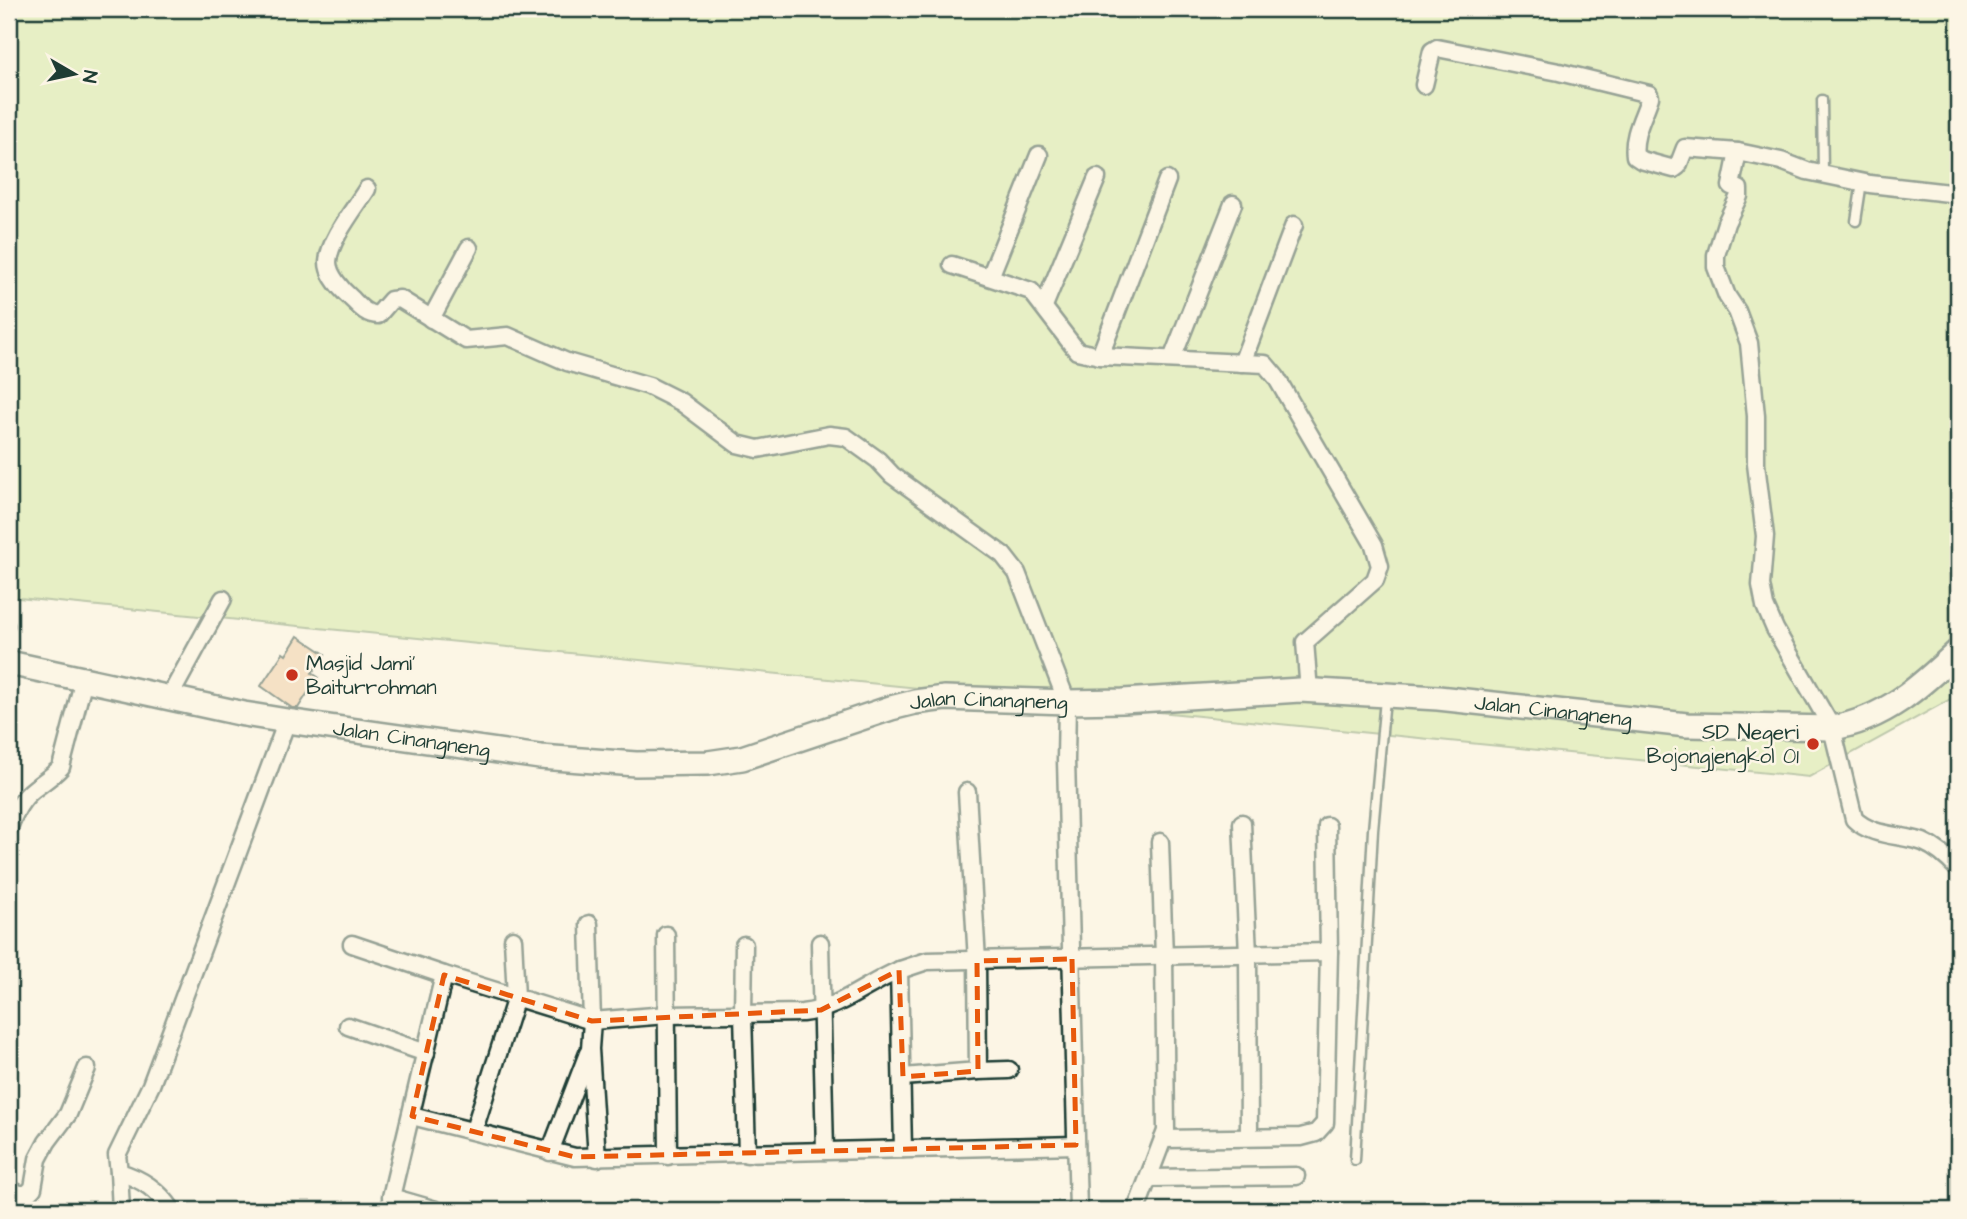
<svg xmlns="http://www.w3.org/2000/svg" width="1967" height="1219" font-family="'Architects Daughter',sans-serif">
<style>
.green{fill:#cee79d;stroke:#769268;stroke-width:2}
.building{fill:#eec79e;stroke:#1f3d34;stroke-width:2}
.lines{fill:none;stroke-linecap:round;stroke-linejoin:round}
.lane-casing{stroke:#1f3d34;stroke-width:13}
.street-casing{stroke:#1f3d34;stroke-width:21}
.secondary-casing{stroke:#1f3d34;stroke-width:28}
.lane{stroke:#fcf5e5;stroke-width:8}
.street{stroke:#fcf5e5;stroke-width:16}
.secondary{stroke:#fcf5e5;stroke-width:23}
.marked{fill:none;stroke:#e8590c;stroke-width:5;stroke-dasharray:14 9;stroke-linejoin:round}
.poi-dot{fill:#c8321e;stroke:#fcf5e5;stroke-width:2.5}
.labels{text-anchor:middle;dominant-baseline:central;stroke-width:5;stroke-linejoin:round;paint-order:stroke}
.poi-label{font-size:21px;fill:#1f3d34;stroke:#fcf5e5;text-anchor:start}
.street-label{font-size:21px;fill:#1f3d34;stroke:#fcf5e5}
</style>
<rect width="100%" height="100%" fill="#fcf5e5"/>
<filter id="ink" filterUnits="userSpaceOnUse"><feTurbulence type="fractalNoise" baseFrequency=".0143" numOctaves="2"/><feDisplacementMap in="SourceGraphic" scale="14" xChannelSelector="R" yChannelSelector="G"/><feConvolveMatrix kernelMatrix="1 2 1 2 8 2 1 2 1" color-interpolation-filters="sRGB"/></filter>
<g filter="url(#ink)">
<polygon class="green" points="9,9 1958,9 1958,695 1809,777 9,597"/>
<polygon class="building" points="298,636 325,654 312,673 318,677 298,708 292,708 261,686 283,653 286,655"/>
<g class="lines">
<defs>
<g id="lane">
<polyline points="1822,100 1823,173"/>
<polyline points="1856,221 1862,182"/>
<polyline points="9,625 9,626"/>
<polyline points="1355,1160 1373,830 1385,699"/>
</g>
<g id="street">
<path d="M1424 85 1432 51 1437 48 1559 72 1649 94 1650 97C1644 116 1632 135 1635 156L1641 160 1674 169 1678 166 1685 148 1738 152 1781 161 1807 171 1870 184 1958 194"/>
<path d="M1738 152 1731 186 1739 189V196L1726 223 1716 255V267L1727 296 1737 311 1749 343 1756 416V464L1765 536 1761 585 1765 606 1775 629 1832 728 1854 819C1872 837 1900 834 1923 842 1937 848 1948 858 1958 869"/>
<path d="M367 189C356 207 329 240 328 262 328 275 342 290 351 298 359 306 366 315 378 315L391 300 400 299 466 340 508 336 567 362 649 386 681 402 737 444 758 449 829 435 846 437 878 460 892 475 1003 555 1017 573 1067 702 1066 760 1078 1210"/>
<polyline points="952,265 1031,291 1077,351 1100,356 1265,364 1276,377 1374,545 1380,566 1375,580 1305,642 1309,691"/>
<polyline points="990,277 1039,155"/>
<polyline points="1044,306 1097,178"/>
<polyline points="431,319 469,248"/>
<polyline points="1100,356 1167,180"/>
<polyline points="1172,359 1233,204"/>
<polyline points="1242,363 1294,225"/>
<polyline points="169,698 223,599"/>
<polyline points="1242,823 1248,954 1249,1137"/>
<path d="M9 828C14 813 21 799 34 789 44 781 53 776 61 767L84 679"/>
<polyline points="589,924 592,1021 590,1049 597,1158"/>
<polyline points="666,935 668,1156"/>
<polyline points="820,943 825,1151"/>
<path d="M352 944 444 975 592 1021 667 1015 802 1013C842 1008 864 985 900 970 909 967 918 964 927 961L1329 952"/>
<polyline points="744,945 743,1014 747,1154"/>
<polyline points="899,970 903,1149"/>
<polyline points="348,1026 426,1053"/>
<polyline points="978,1071 1009,1070"/>
<polyline points="903,1077 978,1071 977,961 967,792"/>
<polyline points="412,1116 575,1157 1076,1145"/>
<polyline points="474,1130 516,997 513,939"/>
<polyline points="1163,1139 1301,1137 1316,1133 1325,1123 1329,952 1327,826"/>
<polyline points="550,1152 588,1053"/>
<polyline points="119,1172 121,1210"/>
<polyline points="1150,1178 1296,1176"/>
<polyline points="9,1189 19,1194 27,1194 33,1188 38,1159 47,1142 68,1114 87,1068"/>
<path d="M172 1210C158 1190 142 1179 119 1172L117 1155 151 1085 287 721"/>
<polyline points="436,1210 391,1197 444,975"/>
<polyline points="1136,1210 1166,1131 1164,957 1160,842"/>
</g>
<g id="secondary">
<path id="s1" d="M9 663 244 714 287 721 540 757 636 764 708 763 742 758 891 708 915 702 945 698 1067 702 1123 701 1300 690 1438 698 1687 725 1832 728C1884 720 1921 686 1958 651"/>
</g>
</defs>
<use href="#lane" class="lane-casing"/>
<use href="#street" class="street-casing"/>
<use href="#secondary" class="secondary-casing"/>
<use href="#lane" class="lane"/>
<use href="#street" class="street"/>
<use href="#secondary" class="secondary"/>
</g>
</g>
<path d="M0 0H1967V1219H0ZM1072 959 1076 1145 575 1157 412 1116 444 975 592 1021 821 1010 899 970 903 1077 978 1071 977 961Z" fill="#fcf5e5" fill-opacity=".55" fill-rule="evenodd"/>
<path class="marked" d="M1072 959 1076 1145 575 1157 412 1116 444 975 592 1021 821 1010 899 970 903 1077 978 1071 977 961Z"/>
<g class="poi-dot">
<circle cx="292" cy="675" r="7"/>
<circle cx="1813" cy="744" r="7"/>
</g>
<g class="labels">
<g class="poi-label">
<text x="306" y="663">Masjid Jami'<tspan x="306" dy="24">Baiturrohman</tspan></text>
<text x="1799" y="732" text-anchor="end">SD Negeri<tspan x="1799" dy="24">Bojongjengkol 01</tspan></text>
</g>
<g class="street-label">
<text stroke="none"><textPath href="#s1" startOffset="998">Jalan Cinangneng</textPath></text>
<text stroke="none"><textPath href="#s1" startOffset="1564">Jalan Cinangneng</textPath></text>
<text stroke="none"><textPath href="#s1" startOffset="410">Jalan Cinangneng</textPath></text>
</g>
</g>
<rect width="1967" height="1219" fill="none" stroke="#fcf5e5" stroke-width="35"/>
<rect x="18" y="18" width="1932" height="1184" fill="none" stroke="#1f3d34" stroke-width="2.5" filter="url(#ink)"/>
<g transform="translate(74 74) rotate(99)" stroke="#fcf5e5" stroke-width="5" paint-order="stroke">
<path d="M0-5L12 26L0 18L-12 26Z" fill="#1f3d34"/>
<text y="-10" font-size="19" font-weight="bold" text-anchor="middle" fill="#1f3d34">N</text>
</g>
</svg>
